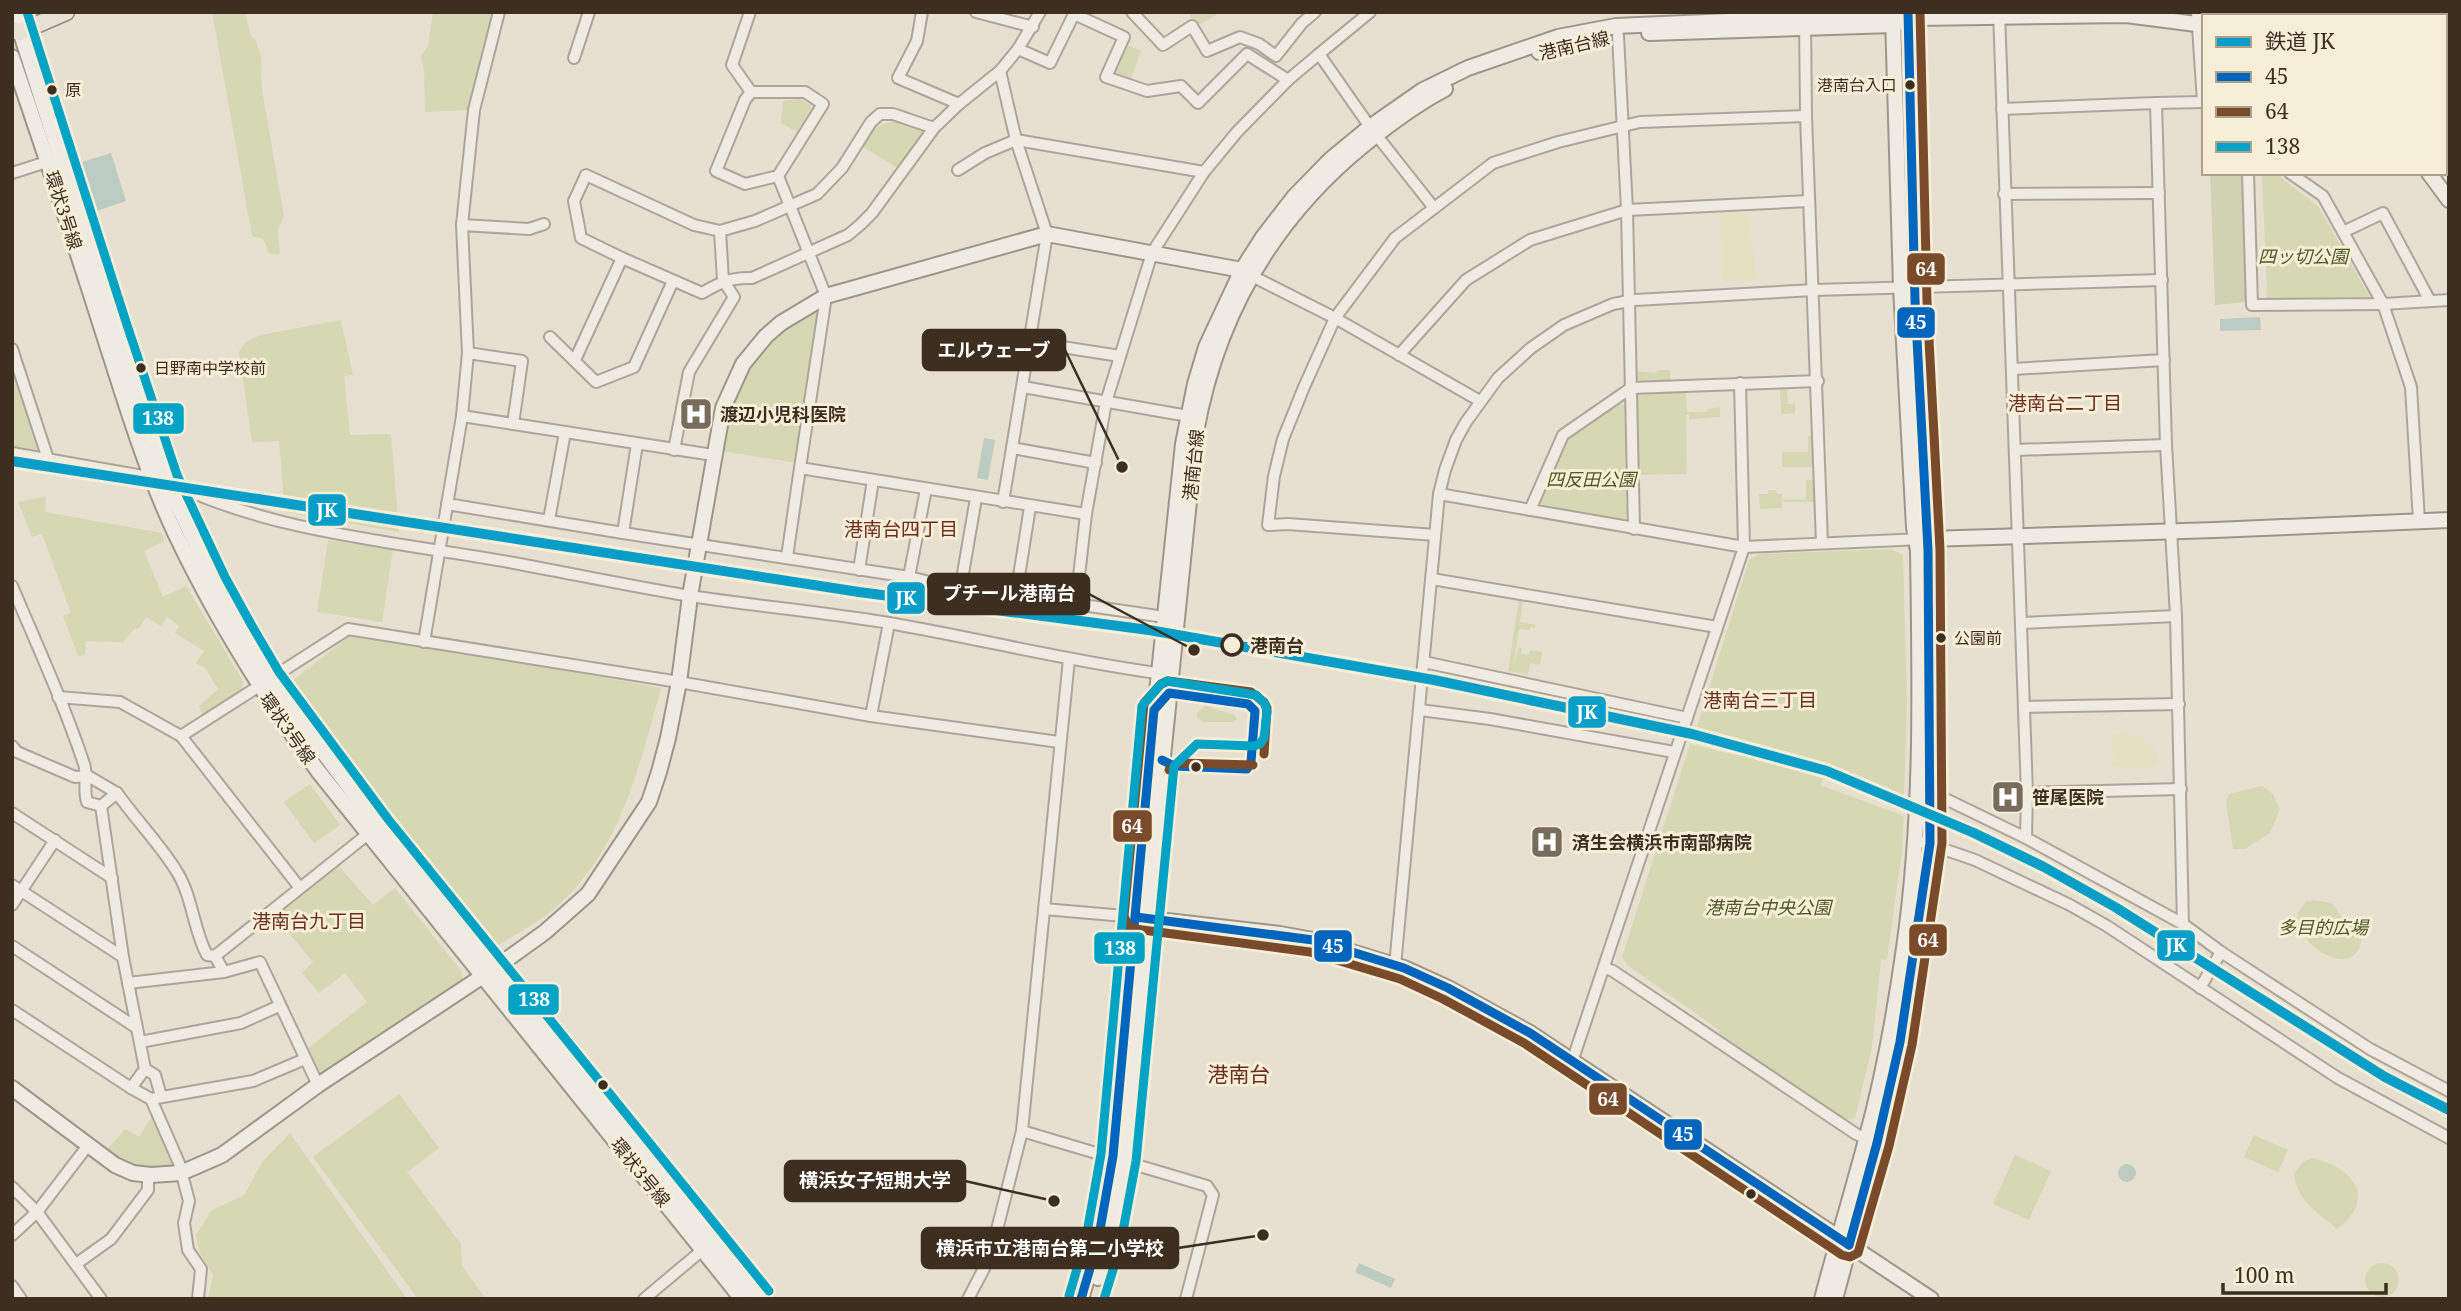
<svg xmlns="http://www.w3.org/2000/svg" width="2461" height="1311" font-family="'Noto Serif','Noto Sans JP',serif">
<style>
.farmland{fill:#e6dfc2}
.green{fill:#d6d7b3}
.cemetery{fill:#d1d1b3}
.water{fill:#bcccc2}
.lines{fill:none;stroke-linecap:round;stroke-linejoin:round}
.street-casing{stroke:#ada599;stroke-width:14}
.secondary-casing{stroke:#9c958a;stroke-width:18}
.primary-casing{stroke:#928b80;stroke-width:19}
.street{stroke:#efebe3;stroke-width:10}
.secondary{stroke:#efebe3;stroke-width:14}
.primary{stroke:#e6e1d4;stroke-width:16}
.bus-1-casing{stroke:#f7eed8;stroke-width:14}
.bus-2-casing{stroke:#f7eed8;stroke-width:14}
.bus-3-casing{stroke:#f7eed8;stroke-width:14}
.bus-1{stroke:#0065bd;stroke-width:9}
.bus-2{stroke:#7a4b2a;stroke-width:9}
.bus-3{stroke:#03a3c5;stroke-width:9}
.rail-1-casing{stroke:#f7eed8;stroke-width:16}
.rail-1{stroke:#099ec7;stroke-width:10}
.bus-dot{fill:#3d2e20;stroke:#f7eed8;stroke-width:2.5}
.stop-dot{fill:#f7eed8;stroke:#3d2e20;stroke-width:3.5}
.labels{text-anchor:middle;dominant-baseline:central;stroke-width:6;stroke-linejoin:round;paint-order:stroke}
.bus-label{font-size:16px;fill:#3d2e20;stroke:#f7eed8;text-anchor:start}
.street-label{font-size:18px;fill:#3d2e20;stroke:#f7eed8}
.park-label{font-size:18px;font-style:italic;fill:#4d5a26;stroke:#f7eed8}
.poi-label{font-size:18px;font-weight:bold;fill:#3d2e20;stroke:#f7eed8;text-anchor:start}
.stop-label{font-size:18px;font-weight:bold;fill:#3d2e20;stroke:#f7eed8;text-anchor:start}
.neighbourhood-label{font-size:19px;fill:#6b2e1e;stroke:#f7eed8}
.quarter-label{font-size:21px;fill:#6b2e1e;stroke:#f7eed8}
.leader{fill:none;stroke:#3d2e20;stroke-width:2.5}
.callout-dot{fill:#3d2e20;stroke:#f7eed8;stroke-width:2.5}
.callout{fill:#3d2e20;stroke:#3d2e20;stroke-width:2.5}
.callout-label{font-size:19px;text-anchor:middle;font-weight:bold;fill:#fff}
.line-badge{stroke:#f7eed8;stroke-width:2.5}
.badge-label{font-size:19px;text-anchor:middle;font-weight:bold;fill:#fff}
</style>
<rect width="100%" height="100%" fill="#e7e0d1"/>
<g class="farmland">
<polygon points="1719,213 1747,213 1757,280 1723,281"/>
<polygon points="2130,734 2138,737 2157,752 2157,766 2113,766 2112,735"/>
</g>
<g class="green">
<polygon points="212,12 245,12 251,36 256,41 261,57 262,90 284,216 278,230 280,253 277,255 269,253 263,239 252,236"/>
<polygon points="433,12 499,12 474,110 425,112 424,69 421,56 428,46"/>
<polygon points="1195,12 1221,12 1201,24 1194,23 1190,15"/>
<polygon points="1125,44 1141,51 1130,82 1110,75"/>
<polygon points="799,99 812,105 812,108 797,132 781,123 783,101"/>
<polygon points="894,121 923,130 924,133 899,169 863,147 876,126"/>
<polygon points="2262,173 2275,173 2318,206 2370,297 2267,299"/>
<path d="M818 311 797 463 721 451C732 389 755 334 818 311Z"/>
<polygon points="341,320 353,375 344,376 350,435 391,434 399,532 285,512 279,441 252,442 239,352 243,345 249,340 261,335"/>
<polygon points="12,349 48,459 12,453"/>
<polygon points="1657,370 1670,370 1670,382 1640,382 1635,378 1635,371 1656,373"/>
<polygon points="1787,388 1788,404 1795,404 1795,413 1781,414 1780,389"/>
<polygon points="1686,391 1687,412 1706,412 1707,409 1720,407 1720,417 1689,419 1689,415 1686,415 1687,474 1639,475 1636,398 1641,393"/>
<polygon points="1621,404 1624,405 1627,516 1625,519 1542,508 1541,502 1570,434"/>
<polygon points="1808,436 1814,436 1814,467 1782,467 1782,452 1808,452"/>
<polygon points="1806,480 1816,480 1816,502 1783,502 1783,500 1806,499"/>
<polygon points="1768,490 1776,490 1777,494 1782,494 1782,508 1760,509 1759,494 1768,494"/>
<polygon points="46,496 45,512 162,533 164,541 144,551 163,597 186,586 243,681 240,697 204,721 199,706 218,689 206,669 196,663 204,651 175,633 179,626 167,617 161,626 146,617 138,629 135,628 123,642 86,641 85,655 78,656 63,616 71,613 42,534 32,537 18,502"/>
<polygon points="328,540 393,550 382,622 317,612"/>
<polygon points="1891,549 1903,555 1907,705 1904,797 1829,766 1820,785 1904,816 1902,852 1887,960 1881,959 1872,1048 1855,1118 1844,1121 1719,1035 1719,1030 1627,965 1622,957 1690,744 1735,755 1738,741 1696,730 1749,560 1760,554"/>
<polygon points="1519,599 1523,600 1520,622 1535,625 1535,628 1530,627 1530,630 1519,629 1513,669 1518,648 1522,648 1521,654 1529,655 1530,650 1542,652 1540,665 1530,663 1528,675 1508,671"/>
<path d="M355 632 661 688C639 767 620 852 555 908 537 924 512 936 492 949L283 688Z"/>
<polygon points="1205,706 1234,715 1237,719 1234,722 1204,722 1197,717 1197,713"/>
<polygon points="310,784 340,825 314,843 284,802"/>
<polygon points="2262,786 2273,794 2280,809 2270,833 2245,849 2233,849 2226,802 2229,794"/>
<polygon points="334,861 373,905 395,888 462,972 462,979 314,1077 302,1053 367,1002 345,973 319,993 302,973 313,962 271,911"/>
<path d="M2314 900 2331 903C2336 907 2337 911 2341 916 2346 922 2354 924 2358 930 2362 935 2362 941 2360 946 2349 979 2293 943 2298 913L2306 902Z"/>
<polygon points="399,1094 439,1148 407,1172 461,1244 462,1266 486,1299 418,1299 313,1157"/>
<path d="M152 1116 173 1167C147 1172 128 1166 107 1150L125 1129 139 1137Z"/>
<polygon points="290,1133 407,1299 208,1299 213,1275 200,1253 196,1235 212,1210 244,1195 263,1161"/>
<polygon points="2254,1135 2288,1150 2278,1172 2244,1157"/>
<polygon points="2015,1155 2051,1171 2029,1220 1993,1204"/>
<path d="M2311 1158C2352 1166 2379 1198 2337 1229 2318 1213 2296 1200 2294 1173L2303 1162Z"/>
<circle cx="2382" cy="1280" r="17"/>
</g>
<polygon class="cemetery" points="2210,173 2243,173 2248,299 2245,302 2215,305"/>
<g class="water">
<polygon points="111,153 126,201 94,212 79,163"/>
<polygon points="2260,317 2261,330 2220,331 2220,319"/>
<polygon points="984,438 995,440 988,480 977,478"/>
<circle cx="2127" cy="1173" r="9"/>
<polygon points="1359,1263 1395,1279 1391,1288 1355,1272"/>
</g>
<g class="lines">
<defs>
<g id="street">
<polyline points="750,12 732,65 751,92"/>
<polyline points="922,12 917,41 898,78 959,104"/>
<polyline points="976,12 1033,27"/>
<polyline points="1132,12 1163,45 1192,26 1207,51 1240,37 1259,44 1276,56 1302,23 1315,12"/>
<polyline points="1370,12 1319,54 1370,127 1434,208"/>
<polyline points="1999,12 2027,793 2026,838"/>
<polyline points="2422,12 2425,15"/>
<polyline points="1805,21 1806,116 1822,543"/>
<polyline points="1618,35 1627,210 1634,529"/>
<polyline points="1018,49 1050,63 1074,14 1124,37 1106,77 1147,91 1181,86 1198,103 1247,54 1288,80"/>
<polyline points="574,58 589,12"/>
<polyline points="1000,71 1016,140 1047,234 1012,448"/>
<polygon points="751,92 805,92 823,104 778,176 745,184 716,171 745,100"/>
<polyline points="2156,103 2203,102 2197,12"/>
<polyline points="2002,109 2156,103 2166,445 2176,616 2183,924"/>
<path d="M934 128 893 114H880L871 122 842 168 817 194 755 221 720 231 694 225 586 175 574 201 581 238 622 258 702 293C719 283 731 277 752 278L848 235 861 224 872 213 934 128 959 104 1000 71 1018 49 1040 12"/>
<polyline points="958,170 985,153 1016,140 1204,172"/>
<polyline points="12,173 53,160"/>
<polyline points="2248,173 2252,305 2383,304 2449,300"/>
<polyline points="2290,173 2323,196 2383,304 2411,387 2419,521"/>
<polyline points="778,176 826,296 800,468 1086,514"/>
<polyline points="2004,194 2159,193"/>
<polyline points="462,225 529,229 544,224"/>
<polyline points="2343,232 2383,213 2430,301"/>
<polyline points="1246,273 1335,318 1480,401"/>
<polyline points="550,337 596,382 634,367 673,281"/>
<polyline points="1030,342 1120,356"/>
<polyline points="12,349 48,459"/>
<polyline points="468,353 522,361 513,424"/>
<polyline points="1399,355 1466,280 1530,240 1627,210 1809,201"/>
<polyline points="575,360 622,258"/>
<polyline points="2013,369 2164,360"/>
<polyline points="1023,387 1188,416"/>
<polyline points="462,416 713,455"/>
<polyline points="674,450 689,372 734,297 723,280 720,231"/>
<polyline points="2015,450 2166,445"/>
<path d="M12 453 166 480C269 533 400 542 514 563 573 574 631 586 690 596 756 606 823 612 889 623 981 639 1072 662 1164 674"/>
<polyline points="1439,494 1744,547 1922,539"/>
<polyline points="1003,502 1012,448 1096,463"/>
<polyline points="447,504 623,533 909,577 934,583 1171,618"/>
<polyline points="1530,510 1563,435 1631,388 1818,381"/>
<polyline points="549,520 565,432"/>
<polyline points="623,533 637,444"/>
<polyline points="1435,535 1288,524 1268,525 1274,476 1283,439 1304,387 1335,318 1395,238 1493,163 1558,142 1640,122 1806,116"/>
<polyline points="787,557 800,468"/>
<polyline points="859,570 873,480"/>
<polyline points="909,577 926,489"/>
<polyline points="1432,579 1717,627"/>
<polyline points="961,585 976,498"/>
<path d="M12 586C37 645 64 704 84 764 88 777 83 789 87 802L101 806 117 793C136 820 160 844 177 872 193 898 193 929 207 955L215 956"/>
<polyline points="1016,595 1030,507"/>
<polyline points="1076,603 1086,514 1106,402 1152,253 1204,172 1237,132 1288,80 1319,54"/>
<polyline points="2021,623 2176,616"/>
<polyline points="424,642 462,416 468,353 462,225 474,110 499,12"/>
<polyline points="1424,662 1687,718"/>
<polyline points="58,697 120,702 181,736"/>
<polyline points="2024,707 2179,704"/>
<polyline points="1420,710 1490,719 1674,752"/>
<polyline points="871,716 889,623"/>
<polyline points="12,746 17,752 75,777 88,776 117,793"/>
<polyline points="1925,789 2026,838 2183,924 2221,952 2370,1049 2449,1091"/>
<polyline points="2027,793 2181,789"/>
<polyline points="101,806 123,957 145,1069 131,1088 151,1099 179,1163 189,1201 184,1223 188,1250 201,1269 198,1299"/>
<polyline points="12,813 112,878"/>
<polyline points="1923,842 1975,860 2070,905 2107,926 2338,1078 2449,1138"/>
<polyline points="12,885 123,957"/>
<polyline points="300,888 181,736 348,629 679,682 871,716 1059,742"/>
<polyline points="12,905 55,840"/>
<polyline points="1044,909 1136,917"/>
<polyline points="12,946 137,1028"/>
<polyline points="1395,966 1439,494 1445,470 1456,440 1466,422 1498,378 1531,348 1564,325 1613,304 1635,300 1814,290 2162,280"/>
<polyline points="1605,968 1613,971 1856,1134 1871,1141"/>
<polyline points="224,972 260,962 318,1085"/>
<polyline points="128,983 224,972 215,956 373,830"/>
<polyline points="2200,988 2221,952"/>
<polyline points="12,1010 131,1088"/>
<polyline points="140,1042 241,1023 279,1006"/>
<polyline points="1572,1062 1744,547 1740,383"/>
<polyline points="145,1069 155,1075 161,1096"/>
<polyline points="151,1099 253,1081 305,1059"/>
<polyline points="1022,1131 1207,1186 1213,1195 1186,1299"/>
<polyline points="12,1187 37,1212 101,1299"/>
<polyline points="12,1235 37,1212 89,1144"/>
<polyline points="76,1264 111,1239 148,1190 148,1175"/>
<polyline points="12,1286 21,1299"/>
<polyline points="644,1299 706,1247"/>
<polyline points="968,1299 990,1257 1022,1131 1069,659"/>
</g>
<g id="secondary">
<polyline points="14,12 114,326 166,480 214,583 241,632 269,679 378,826 759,1299"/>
<polyline points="1649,33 1893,25 1908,18"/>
<polyline points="1539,52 1587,40"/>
<path d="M12 57C43 147 73 238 102 329 124 398 145 469 176 535 216 619 264 696 318 771L742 1299"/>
<polyline points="2429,173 2449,200"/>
<polyline points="1927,539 2215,530 2449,520"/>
<polyline points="1141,918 1280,934 1313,940 1404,968 1448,988 1530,1033 1931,1299"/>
<polyline points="12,1088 115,1165 133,1173 151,1175 181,1173 222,1155 318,1085 495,968 545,932 588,894 649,802 659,772 668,738 679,682 690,596 723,408 743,364 766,336 781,323 826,296 1047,234 1242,270"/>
<path d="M1098 1278 1116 1210 1124 1160 1130 1081 1196 432C1217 315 1273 218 1366 143 1391 123 1416 104 1445 89"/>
<polyline points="1081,1299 1098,1241 1113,1156 1150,759 1183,444 1195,384 1206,347 1242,270 1263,237 1294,197 1330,160 1370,127 1423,90 1468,68 1558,37 1616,26 1885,14 1919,18 2126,15 2204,25"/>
<path d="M1822 1299C1836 1246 1852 1193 1866 1140 1883 1078 1895 1012 1904 948 1923 816 1920 684 1918 551L1914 527 1901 287 1893 17"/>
<polyline points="1835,1299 1877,1143 1900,1042 1930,843 1931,734 1928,550 1915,301 1908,12"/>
</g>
<polyline id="primary" points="12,30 20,32 66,12"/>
</defs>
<use href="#street" class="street-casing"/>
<use href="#secondary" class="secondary-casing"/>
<use href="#primary" class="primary-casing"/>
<use href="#street" class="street"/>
<use href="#secondary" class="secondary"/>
<use href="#primary" class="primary"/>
<defs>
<g id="bus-1">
<polyline points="1136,917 1313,940 1404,968 1448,988 1530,1033 1849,1245"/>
<polyline points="1849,1245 1877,1143 1900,1042 1930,843 1928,550 1915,301 1908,12"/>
<polyline points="1081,1299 1098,1241 1113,1156 1154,710 1169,693 1248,704 1255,711 1251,762 1247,769 1174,766 1162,760"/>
</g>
<g id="bus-2">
<polyline points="1264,754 1267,708 1264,702 1251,692 1168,681 1161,684 1144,703 1124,916 1128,926 1135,929 1310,952 1400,979 1443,999 1524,1043 1842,1255 1850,1257 1858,1253 1889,1146 1912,1045 1942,843 1940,550 1927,301 1920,12"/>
<polyline points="1169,770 1179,763 1253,765"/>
</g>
<g id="bus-3">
<polyline points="27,12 126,322 177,475 225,577 252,626 279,672 388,819 769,1291"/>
<polyline points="1069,1296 1086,1238 1101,1154 1142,706 1160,685 1167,681 1256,695 1265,704 1267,712 1264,738 1260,744 1254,746 1197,744 1174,766 1136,1161 1120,1247 1104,1299"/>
</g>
</defs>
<use href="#bus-1" class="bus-1-casing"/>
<use href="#bus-2" class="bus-2-casing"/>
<use href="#bus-3" class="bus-3-casing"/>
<use href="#bus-1" class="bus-1"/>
<use href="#bus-2" class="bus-2"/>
<use href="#bus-3" class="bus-3"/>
<defs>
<polyline id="rail-1" points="12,461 859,592 1149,630 1434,680 1692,734 1827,771 1974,833 2044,867 2115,907 2385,1077 2449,1110"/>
</defs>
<use href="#rail-1" class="rail-1-casing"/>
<use href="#rail-1" class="rail-1"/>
</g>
<defs>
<symbol id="hospital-square" viewBox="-11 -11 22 22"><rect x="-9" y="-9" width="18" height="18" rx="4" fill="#786c5e" stroke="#f7eed8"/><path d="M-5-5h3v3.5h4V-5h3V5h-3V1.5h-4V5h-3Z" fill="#fff"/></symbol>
</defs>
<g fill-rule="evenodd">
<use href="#hospital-square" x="677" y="395" width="38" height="38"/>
<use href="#hospital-square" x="1989" y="778" width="38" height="38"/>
<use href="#hospital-square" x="1528" y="823" width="38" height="38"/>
</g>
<g class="bus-dot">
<circle cx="1910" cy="85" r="6"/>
<circle cx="52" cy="90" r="6"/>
<circle cx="141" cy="368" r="6"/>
<circle cx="1941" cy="638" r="6"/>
<circle cx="1196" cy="767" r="6"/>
<circle cx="603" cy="1085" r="6"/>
<circle cx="1751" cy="1194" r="6"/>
</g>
<circle class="stop-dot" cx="1232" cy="645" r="10"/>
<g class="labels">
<g class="bus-label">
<text x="1897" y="85" text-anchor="end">港南台入口</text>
<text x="65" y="90">原</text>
<text x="154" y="368">日野南中学校前</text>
<text x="1954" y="638">公園前</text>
</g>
<g class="street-label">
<text transform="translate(1574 45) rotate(-13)">港南台線</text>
<text transform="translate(64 210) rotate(72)">環状3号線</text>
<text transform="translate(1193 465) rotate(-84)">港南台線</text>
<text transform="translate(288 728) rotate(55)">環状3号線</text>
<text transform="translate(641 1172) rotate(51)">環状3号線</text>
</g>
<g class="park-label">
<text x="2303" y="256">四ッ切公園</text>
<text x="1591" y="479">四反田公園</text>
<text x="1768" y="907">港南台中央公園</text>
<text x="2323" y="927">多目的広場</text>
</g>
<g class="poi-label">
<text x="720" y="414">渡辺小児科医院</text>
<text x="2032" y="797">笹尾医院</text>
<text x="1572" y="842">済生会横浜市南部病院</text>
</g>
<g class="stop-label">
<text x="1250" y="645">港南台</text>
</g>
<g class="neighbourhood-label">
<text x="2065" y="403">港南台二丁目</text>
<text x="901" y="529">港南台四丁目</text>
<text x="1760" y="700">港南台三丁目</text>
<text x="309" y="921">港南台九丁目</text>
</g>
<g class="quarter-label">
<text x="1239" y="1074">港南台</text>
</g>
</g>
<path class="leader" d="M1122 467L1065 350M1194 650L1089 594M1054 1201L965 1181M1263 1235L1178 1248"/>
<g class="callout-dot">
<circle cx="1122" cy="467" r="7"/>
<circle cx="1194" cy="650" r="7"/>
<circle cx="1054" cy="1201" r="7"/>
<circle cx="1263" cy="1235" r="7"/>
</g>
<g class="callout">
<rect x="923" y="330" width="142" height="40" rx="7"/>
<rect x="928" y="574" width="161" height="40" rx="7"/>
<rect x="785" y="1161" width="180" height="40" rx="7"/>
<rect x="922" y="1228" width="256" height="40" rx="7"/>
</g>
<g class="callout-label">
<text x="994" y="357">エルウェーブ</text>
<text x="1009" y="600">プチール港南台</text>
<text x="875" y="1187">横浜女子短期大学</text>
<text x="1050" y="1255">横浜市立港南台第二小学校</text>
</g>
<g class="line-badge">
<rect x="1906" y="252" width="40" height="34" rx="7" fill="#7a4b2a"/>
<rect x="1896" y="306" width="40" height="33" rx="7" fill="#0065bd"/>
<rect x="132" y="402" width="53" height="33" rx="7" fill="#03a3c5"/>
<rect x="307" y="493" width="40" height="34" rx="7" fill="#099ec7"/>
<rect x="886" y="581" width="40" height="34" rx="7" fill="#099ec7"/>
<rect x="1567" y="695" width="40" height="34" rx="7" fill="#099ec7"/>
<rect x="1112" y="809" width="41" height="34" rx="7" fill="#7a4b2a"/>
<rect x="1908" y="923" width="40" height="34" rx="7" fill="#7a4b2a"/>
<rect x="2156" y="929" width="40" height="33" rx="7" fill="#099ec7"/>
<rect x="1313" y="929" width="40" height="34" rx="7" fill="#0065bd"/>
<rect x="1093" y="931" width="53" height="34" rx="7" fill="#03a3c5"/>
<rect x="507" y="983" width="53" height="33" rx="7" fill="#03a3c5"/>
<rect x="1588" y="1082" width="40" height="34" rx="7" fill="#7a4b2a"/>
<rect x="1663" y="1118" width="40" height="33" rx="7" fill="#0065bd"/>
</g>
<g class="badge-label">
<text x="1926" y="276">64</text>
<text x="1916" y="329">45</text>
<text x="158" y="425">138</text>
<text x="327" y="517">JK</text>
<text x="906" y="605">JK</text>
<text x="1587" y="719">JK</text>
<text x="1132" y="833">64</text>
<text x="1928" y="947">64</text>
<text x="2176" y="952">JK</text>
<text x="1333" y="953">45</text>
<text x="1120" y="955">138</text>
<text x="534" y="1006">138</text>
<text x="1608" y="1106">64</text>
<text x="1683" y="1141">45</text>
</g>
<rect width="2461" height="1311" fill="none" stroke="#3d2e20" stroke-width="28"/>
<rect x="2202" y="14" width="245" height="161" fill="#f7eed8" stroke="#ada18e" stroke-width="2"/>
<rect x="2216" y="37" width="35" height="10" fill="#099ec7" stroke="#ada18e" stroke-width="2"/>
<text x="2265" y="49" font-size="21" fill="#3d2e20">鉄道 JK</text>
<rect x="2216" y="72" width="35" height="10" fill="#0065bd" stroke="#ada18e" stroke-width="2"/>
<text x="2265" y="84" font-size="21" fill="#3d2e20">45</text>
<rect x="2216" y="107" width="35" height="10" fill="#7a4b2a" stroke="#ada18e" stroke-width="2"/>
<text x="2265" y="119" font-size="21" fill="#3d2e20">64</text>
<rect x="2216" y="142" width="35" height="10" fill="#03a3c5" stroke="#ada18e" stroke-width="2"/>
<text x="2265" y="154" font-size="21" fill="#3d2e20">138</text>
<path d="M2223 1283v10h163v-10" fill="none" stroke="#3d2e20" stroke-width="3.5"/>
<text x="2234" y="1283" font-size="21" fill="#3d2e20" stroke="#f7eed8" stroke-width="5" paint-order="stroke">100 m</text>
</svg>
